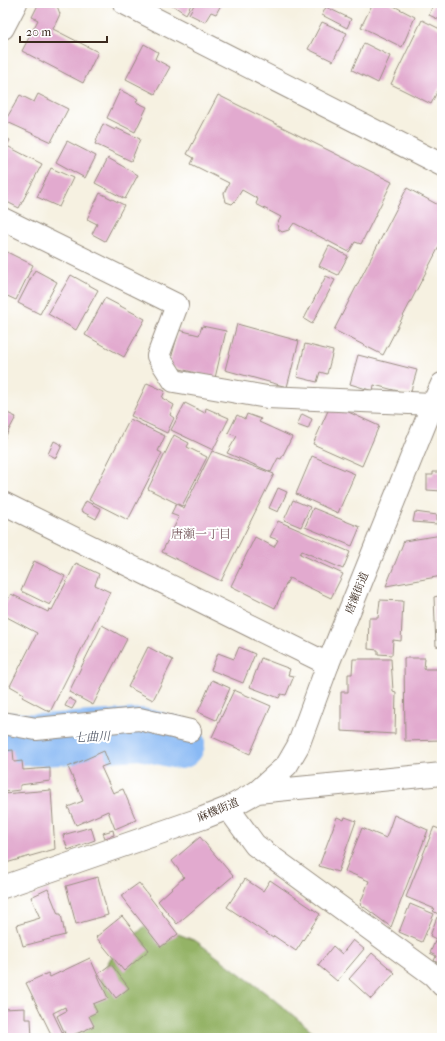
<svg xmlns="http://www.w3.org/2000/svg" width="445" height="1041" font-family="'IM FELL French Canon','Noto Serif JP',serif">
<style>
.forest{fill:#94b366;stroke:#686e42}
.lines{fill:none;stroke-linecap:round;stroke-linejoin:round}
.river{stroke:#89b9f4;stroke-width:52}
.building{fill:#e2aacf}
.minor-casing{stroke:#988e80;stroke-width:24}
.tertiary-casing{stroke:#988e80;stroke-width:24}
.minor{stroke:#fff;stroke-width:22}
.tertiary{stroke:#fff;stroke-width:22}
.labels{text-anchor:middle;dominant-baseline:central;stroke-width:4;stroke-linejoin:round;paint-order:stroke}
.street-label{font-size:11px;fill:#3b2a1e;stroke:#fff}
.neighbourhood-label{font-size:12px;fill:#75575c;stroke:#fff}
.water-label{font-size:12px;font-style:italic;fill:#565c69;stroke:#fff}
</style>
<rect width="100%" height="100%" fill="#fff"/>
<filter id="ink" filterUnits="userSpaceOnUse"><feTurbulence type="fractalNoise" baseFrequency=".025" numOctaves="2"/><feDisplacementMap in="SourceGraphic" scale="8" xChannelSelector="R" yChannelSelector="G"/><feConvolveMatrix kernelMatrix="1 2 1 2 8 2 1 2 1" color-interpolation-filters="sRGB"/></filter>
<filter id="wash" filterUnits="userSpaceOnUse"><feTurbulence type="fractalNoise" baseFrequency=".012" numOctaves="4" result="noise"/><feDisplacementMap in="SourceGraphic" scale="16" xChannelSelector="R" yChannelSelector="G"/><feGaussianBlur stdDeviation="0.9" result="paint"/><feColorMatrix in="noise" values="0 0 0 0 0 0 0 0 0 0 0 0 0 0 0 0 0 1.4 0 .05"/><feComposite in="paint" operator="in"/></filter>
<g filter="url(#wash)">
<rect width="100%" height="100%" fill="#f6f1e1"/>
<polygon class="forest" points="149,922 196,941 267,994 321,1038 54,1038 78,1025 110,959"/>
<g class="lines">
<polyline class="river" points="3,738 42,740 141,734 179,743"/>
</g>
<g id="blocks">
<g class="building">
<polygon points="39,3 56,3 60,14 53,29 98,52 83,83 22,51 38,20 32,17"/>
<polygon points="169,3 192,3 186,14"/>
<polygon points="195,3 222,3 216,14 211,12 205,22 189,14"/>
<polygon points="373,3 388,3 415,17 402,47 361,27"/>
<polygon points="434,3 442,3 442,21 429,15"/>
<polygon points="326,7 351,19 347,28 322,15"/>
<polygon points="422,20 442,30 442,82 431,104 391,84"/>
<polygon points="322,22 347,33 333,61 308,49"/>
<polygon points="364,43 390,56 378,83 352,70"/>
<polygon points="144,44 158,52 155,59 170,67 155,94 126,79"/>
<polygon points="120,90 138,99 136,102 147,107 135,132 107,118"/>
<polygon points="38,94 68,109 51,142 5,121 20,95 34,102"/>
<polygon points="218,95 392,182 361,244 355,242 349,252 294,223 289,230 282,232 278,229 277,224 281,217 256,204 258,199 242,190 235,201 232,204 226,202 224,193 229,183 191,164 194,158 187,154"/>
<polygon points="103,124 115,130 116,128 140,139 131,161 95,144"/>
<polygon points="3,137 10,140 7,146 42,164 19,208 5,201 8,195 3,193"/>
<polygon points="67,141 96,156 85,178 56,162"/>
<polygon points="108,158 138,175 125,199 95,183"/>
<polygon points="51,168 73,178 59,207 37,197"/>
<polygon points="407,188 442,207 442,241 383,355 334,330"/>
<polygon points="100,193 124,205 105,241 92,234 97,224 87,219"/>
<polygon points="329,246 348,256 338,275 319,266"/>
<polygon points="7,252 33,265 16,300 3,294 3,261"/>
<polygon points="35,270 57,282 40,314 18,303"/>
<polygon points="71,275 98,290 76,330 48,314"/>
<polygon points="326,276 335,280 312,324 304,319"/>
<polygon points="105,298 145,319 124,357 85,335"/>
<polygon points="237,324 299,341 287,387 225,370"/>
<polygon points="202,326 226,331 215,378 169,366 179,330 199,335"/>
<polygon points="305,344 333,351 327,374 320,372 317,382 297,377"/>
<polygon points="358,355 417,370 410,394 374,385 373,391 350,384"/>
<polygon points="147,383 165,391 162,398 174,405 170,415 174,418 167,433 131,416"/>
<polygon points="185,403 205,413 206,408 229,418 213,450 171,430"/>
<polygon points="331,404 379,426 362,466 313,444"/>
<polygon points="3,411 16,417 3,441"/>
<polygon points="247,414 261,419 259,422 292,437 281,459 278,458 271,472 227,453 237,436 228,433 237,415 245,419"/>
<polygon points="302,414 312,419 308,429 297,425"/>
<polygon points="130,419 165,436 158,451 162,453 128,520 89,500"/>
<polygon points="174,435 189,443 187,447 207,457 182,506 148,489"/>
<polygon points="54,441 62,445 56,458 48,454"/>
<polygon points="212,451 274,474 221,581 162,552 179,517 171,514 176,504 184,508"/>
<polygon points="312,456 355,474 338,513 296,494"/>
<polygon points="433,472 442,472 442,491 427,490 427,475 433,475"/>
<polygon points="278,488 287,492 278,512 269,508"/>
<polygon points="293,500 310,507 301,527 284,520"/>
<polygon points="86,501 101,509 96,519 81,511"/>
<polygon points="313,508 360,527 352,546 305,527"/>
<polygon points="415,512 437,515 437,524 413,522"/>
<polygon points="278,521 350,552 343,569 302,551 300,554 343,574 331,598 289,578 275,608 231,586 255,537 274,547 278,540 270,537"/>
<polygon points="442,535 442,576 386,586 404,541"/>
<polygon points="34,561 65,576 50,605 21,591"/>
<polygon points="76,563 99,574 95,585 110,592 50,712 22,697 24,694 10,686 37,633 3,615 3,609 11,594 48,612 49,609 52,610"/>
<polygon points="442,595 442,647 436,646 434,597"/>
<polygon points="380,600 403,601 401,641 393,640 392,655 378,654 378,650 368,649 369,618 378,618"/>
<polygon points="102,625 127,639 93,705 69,692"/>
<polygon points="148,647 173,660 153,700 128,687"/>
<polygon points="239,647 255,654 243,683 211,670 218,653 234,659"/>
<polygon points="261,658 290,669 288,675 294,676 286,695 281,694 279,698 250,687"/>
<polygon points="404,658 425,658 424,669 442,669 442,740 405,741"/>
<polygon points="353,659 391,659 393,691 396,692 395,734 341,731 341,692 348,692 348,674 352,674"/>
<polygon points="212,680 230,688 216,720 198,712"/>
<polygon points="234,690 271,706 250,754 212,737"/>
<polygon points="69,698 76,702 72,709 65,706"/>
<polygon points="13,750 14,762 22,761 23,770 50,768 50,781 20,785 20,790 3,792 3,751"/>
<polygon points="104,751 109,764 101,767 113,793 123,789 136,820 115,829 108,811 76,825 68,807 83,801 68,767"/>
<polygon points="51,790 55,849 6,863 3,843 3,794"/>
<polygon points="394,815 428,830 391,927 360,904 369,881 345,871 362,828 386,838"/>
<polygon points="337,817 344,820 345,817 356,821 338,872 319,866"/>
<polygon points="91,827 95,840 68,850 63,835"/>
<polygon points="434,827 442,830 442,902 438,914 433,911 435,909 406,897"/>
<polygon points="113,830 114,835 105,838 103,833"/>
<polygon points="200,837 233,876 177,924 158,901 184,877 172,861"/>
<polygon points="98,877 108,915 76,924 66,886"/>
<polygon points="245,879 263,891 270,880 320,914 296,951 274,936 273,938 227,907"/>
<polygon points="139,883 178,934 161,947 121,896"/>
<polygon points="48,889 58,914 61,914 65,935 23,946 17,925 40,918 31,897"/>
<polygon points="410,904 434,914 422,942 399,932"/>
<polygon points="122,916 149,950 124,971 96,937"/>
<polygon points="437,917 442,919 442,964 434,961 436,956 430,953 436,939 430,936"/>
<polygon points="353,940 364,949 337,981 318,965 333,946 342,954"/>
<polygon points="372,953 395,973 371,999 349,979"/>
<polygon points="90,958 108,998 93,1004 97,1012 89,1016 94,1026 67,1038 57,1016 66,1011 65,1007 53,1013 65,1038 53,1038 26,983 48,973 50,977"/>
<polygon points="111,964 129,988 116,998 98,974"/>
<polygon points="25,1008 25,1019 31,1019 32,1038 3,1038 3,1009"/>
</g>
</g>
</g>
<g filter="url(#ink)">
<use href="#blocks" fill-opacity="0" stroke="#988e80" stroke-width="1"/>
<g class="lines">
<defs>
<g id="minor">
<polyline points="124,3 442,165"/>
<polyline points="3,28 16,3"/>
<polyline points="3,219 177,305 158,356 174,381 267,397 433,404"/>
<polyline points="3,503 328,664"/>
<polyline points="3,723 36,729 139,719 190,731"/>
<polyline points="228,808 255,845 433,975 442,985"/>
</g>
<g id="tertiary">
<polyline points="257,792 287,765 298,746 328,664 433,404 442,384"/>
<polyline points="3,887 203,818 228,808 257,792 442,774"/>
</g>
</defs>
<use href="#minor" class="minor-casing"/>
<use href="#tertiary" class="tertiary-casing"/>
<use href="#minor" class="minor"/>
<use href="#tertiary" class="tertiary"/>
</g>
</g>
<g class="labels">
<g class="street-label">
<text transform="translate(357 593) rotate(-68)">唐瀬街道</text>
<text transform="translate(218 810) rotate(-23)">麻機街道</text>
</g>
<g class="neighbourhood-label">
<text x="201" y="534">唐瀬一丁目</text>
</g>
<g class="water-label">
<text transform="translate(92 737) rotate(-3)">七曲川</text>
</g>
</g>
<rect width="445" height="1041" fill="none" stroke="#fff" stroke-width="16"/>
<path d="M20 36v6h87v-6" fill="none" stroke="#3b2a1e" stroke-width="2"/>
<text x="26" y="36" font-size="12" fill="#3b2a1e" stroke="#ffffff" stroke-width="3" paint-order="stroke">20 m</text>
</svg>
